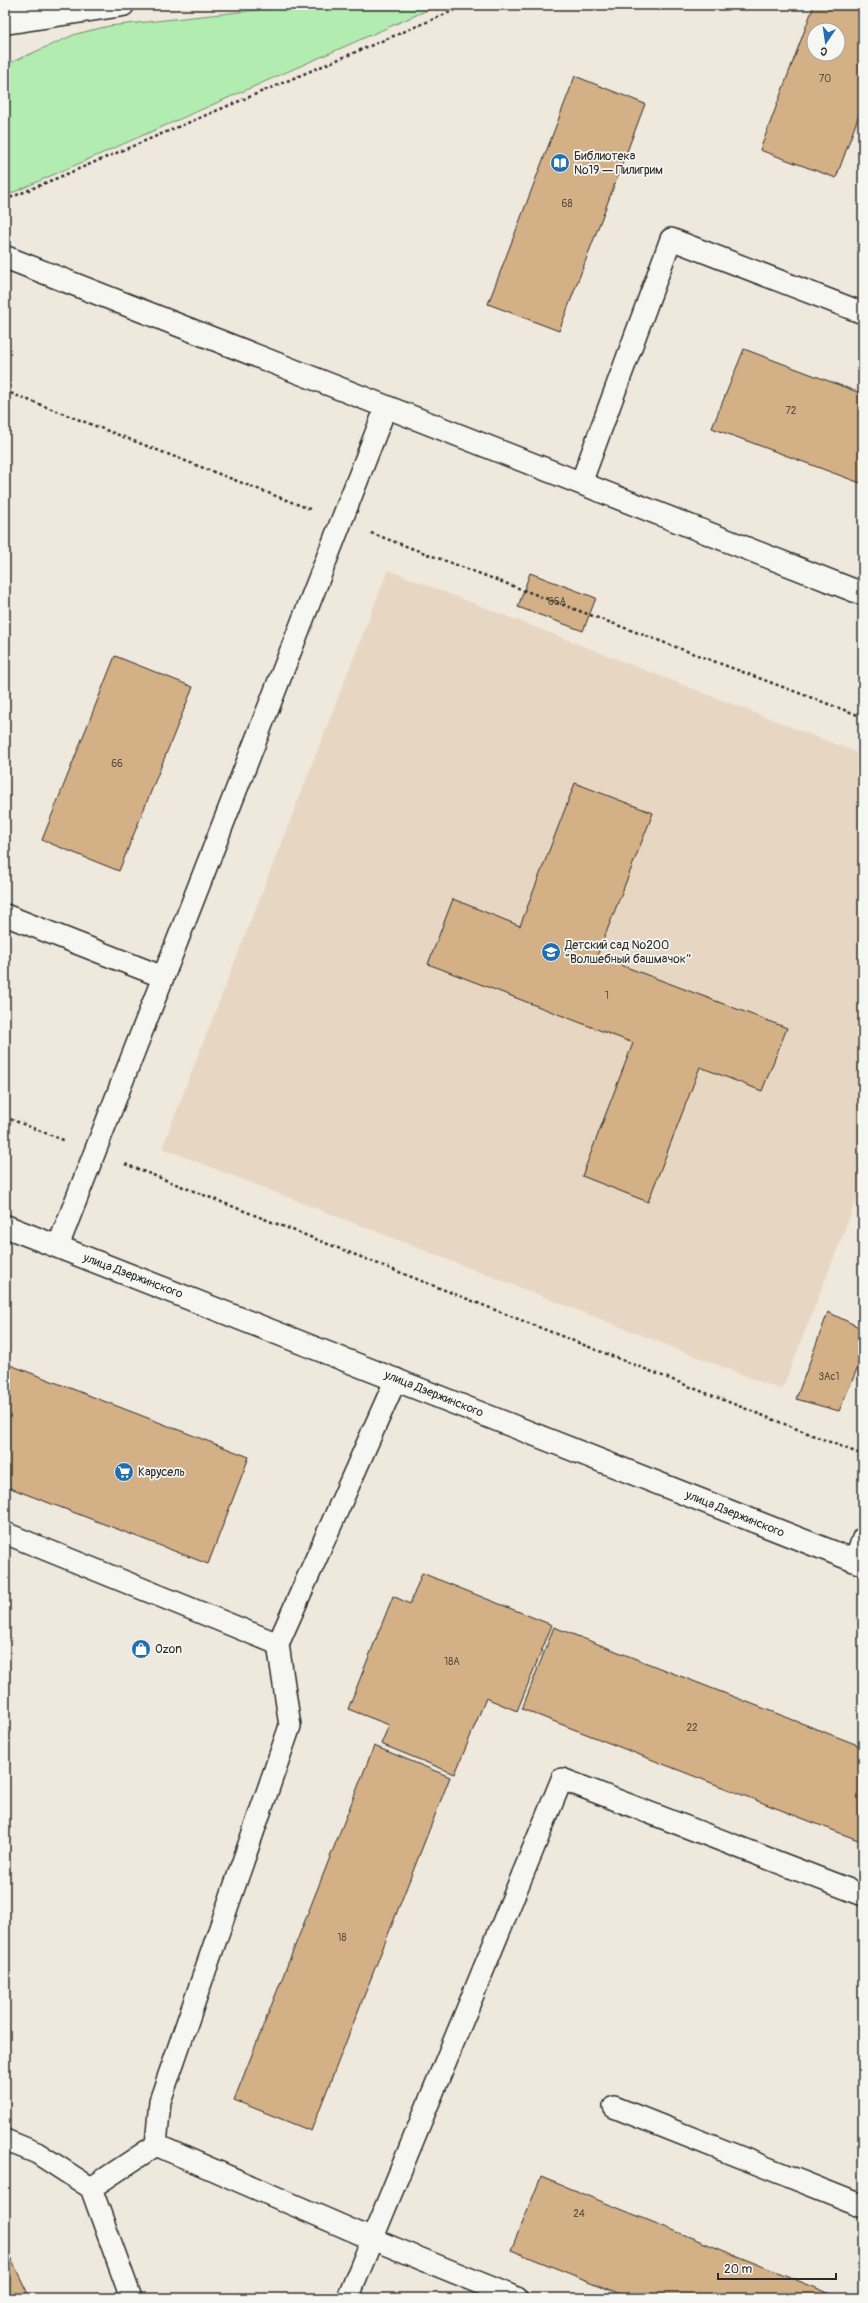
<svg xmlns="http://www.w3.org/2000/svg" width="868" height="2303" font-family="Pangolin,sans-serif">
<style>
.built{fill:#e7d7c2}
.green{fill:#b3ecb1;stroke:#6f8c6e}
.building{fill:#d4b086;stroke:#2b2b2b;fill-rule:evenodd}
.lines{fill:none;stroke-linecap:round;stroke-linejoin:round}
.service-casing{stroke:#2b2b2b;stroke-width:24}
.minor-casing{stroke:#2b2b2b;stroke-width:25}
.secondary-casing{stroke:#2b2b2b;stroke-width:25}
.primary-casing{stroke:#2b2b2b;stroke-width:25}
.path{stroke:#2b2b2b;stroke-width:2.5;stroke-dasharray:3 3;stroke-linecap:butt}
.service{stroke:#f6f6f2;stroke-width:21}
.minor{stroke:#f6f6f2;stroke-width:22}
.secondary{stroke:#f6f6f2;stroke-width:22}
.primary{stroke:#f6f6f2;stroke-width:22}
.labels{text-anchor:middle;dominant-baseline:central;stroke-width:3.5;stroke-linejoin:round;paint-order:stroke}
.number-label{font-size:10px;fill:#554c42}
.poi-label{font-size:12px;fill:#2b2b2b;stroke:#f6f6f2;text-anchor:start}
.street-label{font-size:12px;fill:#2b2b2b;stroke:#f6f6f2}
</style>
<rect width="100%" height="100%" fill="#efe8dc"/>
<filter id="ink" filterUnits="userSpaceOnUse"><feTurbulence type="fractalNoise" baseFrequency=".025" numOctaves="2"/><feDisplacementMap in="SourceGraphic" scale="8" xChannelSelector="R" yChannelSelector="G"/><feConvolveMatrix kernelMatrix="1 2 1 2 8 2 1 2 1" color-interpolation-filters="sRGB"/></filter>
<g filter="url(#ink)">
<polygon class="built" points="388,570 863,755 863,1183 782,1390 162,1148"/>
<polygon class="green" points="304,5 439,5 5,196 5,65 76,34 109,26"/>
<g class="building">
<path d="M814 5H863V104L836 178 760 150ZM814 30H838V54H814Z"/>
<polygon points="575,76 645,104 559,331 488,304"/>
<polygon points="744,349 863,394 863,484 712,428"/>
<polygon points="530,573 596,598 583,631 518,607"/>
<polygon points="115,656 193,687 119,871 42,840"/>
<polygon points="575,783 653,813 597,956 787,1028 762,1091 700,1067 648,1202 582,1176 633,1043 428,964 453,899 520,926"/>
<polygon points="828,1312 863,1329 863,1355 839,1411 796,1399"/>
<polygon points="5,1363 249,1457 208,1564 5,1486"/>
<polygon points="422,1573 552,1625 517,1711 486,1698 455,1774 381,1744 389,1725 348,1709 393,1596 410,1604"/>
<polygon points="554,1627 863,1747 863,1842 522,1709"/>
<polygon points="374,1746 450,1777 311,2131 234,2100"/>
<polygon points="541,2177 841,2298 630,2298 511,2250"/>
<polygon points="5,2246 30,2298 5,2298"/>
</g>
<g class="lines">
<defs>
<g id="service">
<polyline points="581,483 671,239 863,313"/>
<polyline points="5,915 163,977"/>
<polyline points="58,1246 386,407"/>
<polyline points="5,1533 278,1644 396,1379"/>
<polyline points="855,1561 863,1538"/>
<polyline points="614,2107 863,2206"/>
<polyline points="5,2140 37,2153 91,2188 131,2298"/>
<polyline points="156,2145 160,2101 290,1726 278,1644"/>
<polyline points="156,2145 372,2239 517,2298"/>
<polyline points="91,2188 156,2145"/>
<polyline points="348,2298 562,1779 863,1895"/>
</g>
<g id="minor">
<polyline points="5,23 123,5"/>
<polyline points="5,257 863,594"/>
</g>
<polyline id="secondary" points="5,1226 863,1564"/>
<polyline id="primary" points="5,10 17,5"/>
</defs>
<use href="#service" class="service-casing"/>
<use href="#minor" class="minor-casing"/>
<use href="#secondary" class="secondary-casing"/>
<use href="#primary" class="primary-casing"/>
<g class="path">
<polyline points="5,200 467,5"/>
<polyline points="5,391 312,510"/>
<polyline points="371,533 863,717"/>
<polyline points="5,1117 66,1141"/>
<polyline points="125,1164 863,1455"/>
</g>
<use href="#service" class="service"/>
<use href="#minor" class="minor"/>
<use href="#secondary" class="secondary"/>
<use href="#primary" class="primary"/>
</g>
</g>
<defs>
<symbol id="library-disc" viewBox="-11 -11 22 22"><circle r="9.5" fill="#1f6fb2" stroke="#f6f6f2"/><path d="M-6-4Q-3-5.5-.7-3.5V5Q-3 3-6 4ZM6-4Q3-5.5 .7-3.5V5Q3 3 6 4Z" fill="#fff"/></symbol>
<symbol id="school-disc" viewBox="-11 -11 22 22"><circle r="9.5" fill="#1f6fb2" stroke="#f6f6f2"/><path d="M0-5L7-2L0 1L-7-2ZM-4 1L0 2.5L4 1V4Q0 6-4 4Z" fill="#fff"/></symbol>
<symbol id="supermarket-disc" viewBox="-11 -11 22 22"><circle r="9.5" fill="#1f6fb2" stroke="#f6f6f2"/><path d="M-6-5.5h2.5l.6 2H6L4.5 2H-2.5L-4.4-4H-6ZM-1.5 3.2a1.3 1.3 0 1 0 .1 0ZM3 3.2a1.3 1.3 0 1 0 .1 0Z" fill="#fff"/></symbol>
<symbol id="shop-disc" viewBox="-11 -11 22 22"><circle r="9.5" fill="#1f6fb2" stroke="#f6f6f2"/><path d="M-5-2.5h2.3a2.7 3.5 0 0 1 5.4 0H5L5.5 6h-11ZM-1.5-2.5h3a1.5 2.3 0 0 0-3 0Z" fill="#fff"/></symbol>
</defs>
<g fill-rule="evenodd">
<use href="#library-disc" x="549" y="152" width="22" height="22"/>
<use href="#school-disc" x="540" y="941" width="22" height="22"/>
<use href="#supermarket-disc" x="113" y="1461" width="22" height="22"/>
<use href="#shop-disc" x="130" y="1638" width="22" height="22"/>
</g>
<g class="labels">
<g class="number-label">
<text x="825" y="79">70</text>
<text x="567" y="204">68</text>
<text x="791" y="411">72</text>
<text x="557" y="602">66А</text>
<text x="117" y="764">66</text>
<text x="607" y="996">1</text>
<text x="829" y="1377">3Ас1</text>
<text x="452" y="1662">18А</text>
<text x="692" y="1728">22</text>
<text x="342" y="1938">18</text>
<text x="579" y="2214">24</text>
</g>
<g class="poi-label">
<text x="574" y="156">Библиотека<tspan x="574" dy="14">№19 — Пилигрим</tspan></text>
<text x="565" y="945">Детский сад №200<tspan x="565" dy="14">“Волшебный башмачок”</tspan></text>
<text x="138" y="1472">Карусель</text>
<text x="155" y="1649">Ozon</text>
</g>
<g class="street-label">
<text transform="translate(133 1276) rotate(21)">улица Дзержинского</text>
<text transform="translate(434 1394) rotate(22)">улица Дзержинского</text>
<text transform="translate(735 1514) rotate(22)">улица Дзержинского</text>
</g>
</g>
<rect width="868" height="2303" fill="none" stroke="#f6f6f2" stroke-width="20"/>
<rect x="10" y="10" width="848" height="2283" fill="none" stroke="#2b2b2b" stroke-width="1.5" filter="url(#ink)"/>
<g transform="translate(826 42) rotate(193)"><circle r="19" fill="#f6f6f2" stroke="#a5a5a2"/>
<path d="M0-3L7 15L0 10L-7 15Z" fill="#1f6fb2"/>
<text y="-6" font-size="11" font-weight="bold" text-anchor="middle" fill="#2b2b2b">С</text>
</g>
<path d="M718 2273v6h118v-6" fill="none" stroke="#2b2b2b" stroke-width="2"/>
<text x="724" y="2273" font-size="12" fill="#2b2b2b" stroke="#f6f6f2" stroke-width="3" paint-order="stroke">20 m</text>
</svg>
